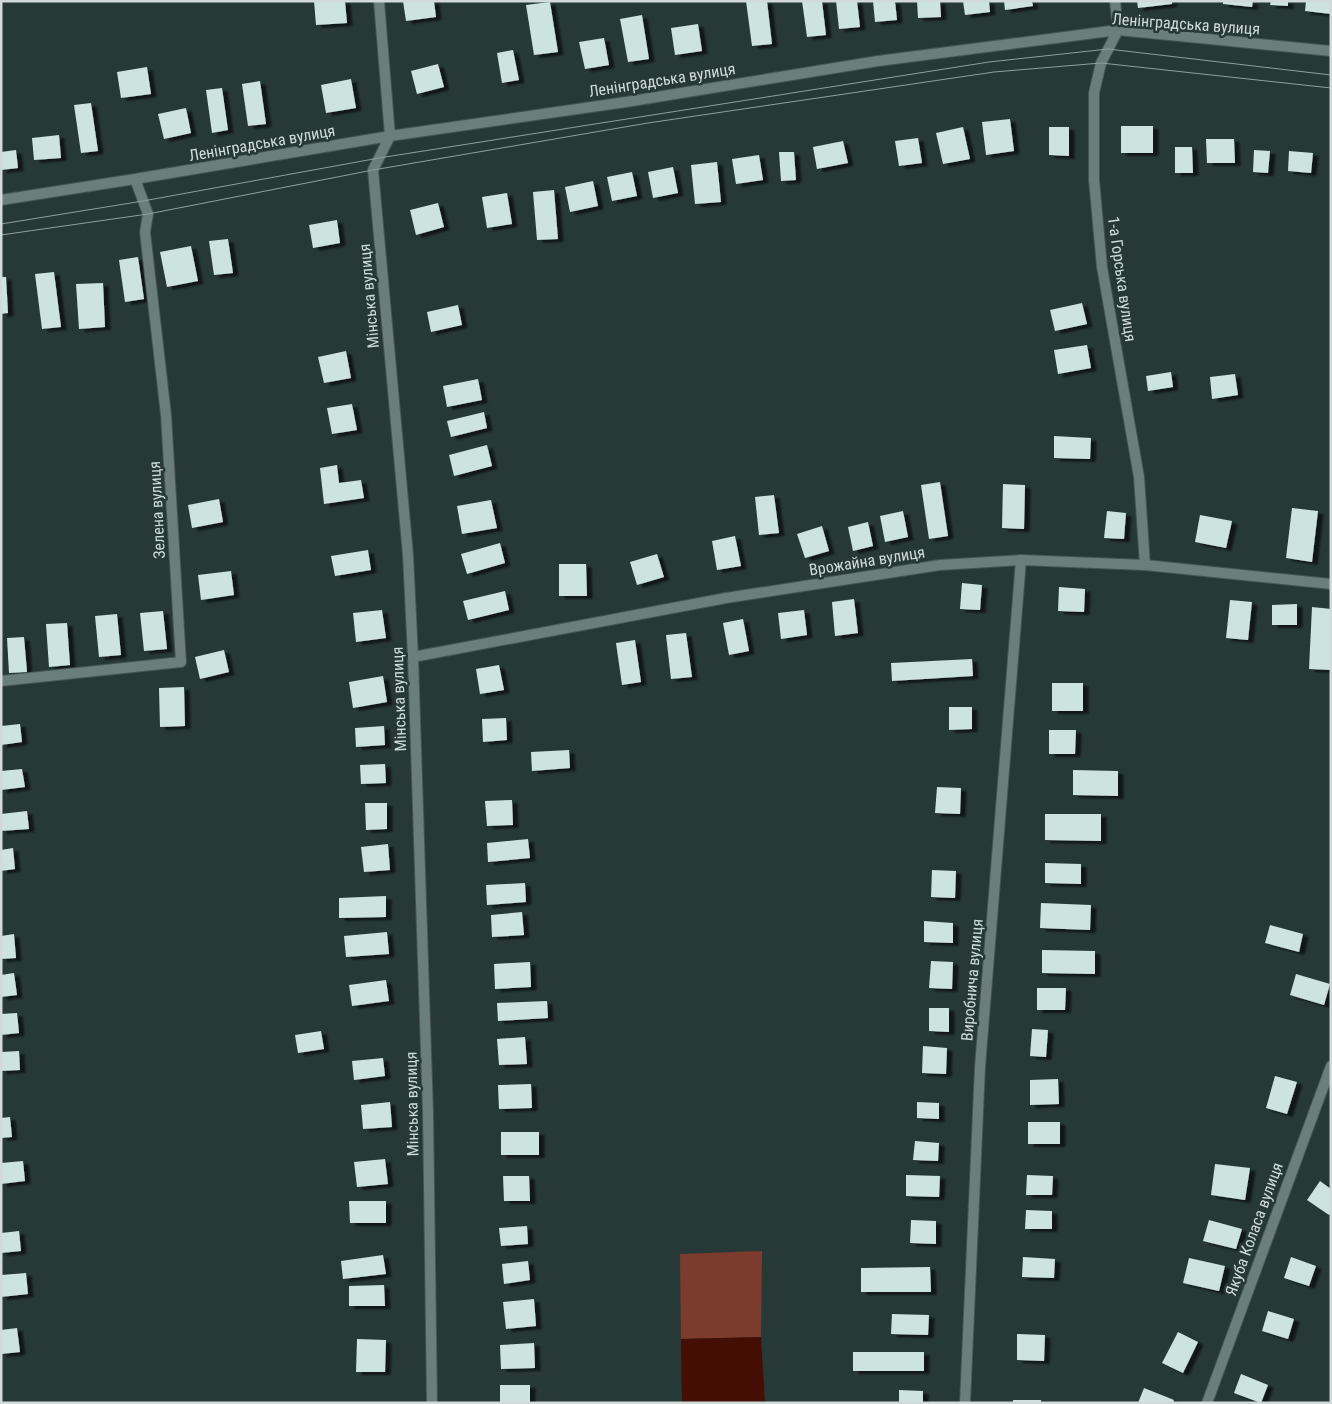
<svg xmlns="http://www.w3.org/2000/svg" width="1332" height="1404" font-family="'Roboto Condensed',sans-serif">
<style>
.green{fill:#7b3c2e}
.water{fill:#450e04}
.building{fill:#cde3e0;filter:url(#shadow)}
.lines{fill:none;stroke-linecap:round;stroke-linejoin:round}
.minor-casing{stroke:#455452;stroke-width:12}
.minor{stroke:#6a7e7b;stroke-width:10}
.tram{stroke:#919f9d;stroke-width:1}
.labels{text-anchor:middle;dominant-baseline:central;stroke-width:5;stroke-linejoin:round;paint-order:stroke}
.street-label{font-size:16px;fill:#d0dbd9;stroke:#273937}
</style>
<defs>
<filter id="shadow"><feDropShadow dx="5.5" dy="3" stdDeviation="1" flood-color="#0009"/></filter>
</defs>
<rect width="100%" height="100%" fill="#273937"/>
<polygon class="green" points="762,1251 761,1337 681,1339 680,1254"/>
<polygon class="water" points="761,1337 765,1403 682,1403 681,1339"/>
<g class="building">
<polygon points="314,1 345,1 347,23 316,25"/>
<polygon points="403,1 434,1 436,17 406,21"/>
<polygon points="746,1 767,1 772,44 752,46"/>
<polygon points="802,1 822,1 826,35 807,37"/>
<polygon points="836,1 857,1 860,27 839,29"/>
<polygon points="873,1 895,1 897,20 875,22"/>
<polygon points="917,1 940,1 941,17 918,18"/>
<polygon points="963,1 989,1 990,12 965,15"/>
<polygon points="1004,1 1032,1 1033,6 1005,10"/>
<polygon points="1137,1 1172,1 1172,4 1138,8"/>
<polygon points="1223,1 1253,1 1252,7 1223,4"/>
<polygon points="1271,1 1288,1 1288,6 1270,5"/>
<polygon points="1306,1 1331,1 1331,14 1305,11"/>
<polygon points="550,2 558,52 534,55 526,5"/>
<polygon points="642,15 649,59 628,62 620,19"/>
<polygon points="698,24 702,51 675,55 671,28"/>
<polygon points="604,38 609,65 585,69 579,42"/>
<polygon points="513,50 519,80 502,83 497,53"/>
<polygon points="438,64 444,87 417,94 411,71"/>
<polygon points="147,67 151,94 121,98 117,72"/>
<polygon points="351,79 356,108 326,113 321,85"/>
<polygon points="260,81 266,124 248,126 242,84"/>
<polygon points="222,88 228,130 212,133 206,90"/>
<polygon points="91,103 98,151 81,153 74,105"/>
<polygon points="186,108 191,133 164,139 158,114"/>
<polygon points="1010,119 1014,151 986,155 982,122"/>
<rect x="1121" y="126" width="32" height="27"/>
<polygon points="963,127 970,159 943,164 936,133"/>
<polygon points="1049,127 1069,127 1069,156 1049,155"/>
<polygon points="59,135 61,158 34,160 32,138"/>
<polygon points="918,138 922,163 899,166 895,141"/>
<polygon points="1206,139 1234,139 1235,163 1207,163"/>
<polygon points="843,141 848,163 817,169 813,147"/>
<polygon points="1175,147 1192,147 1193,173 1175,173"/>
<polygon points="16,150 18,168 1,170 1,152"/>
<polygon points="1254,150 1270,151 1268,173 1253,172"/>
<polygon points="1289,151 1313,153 1311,173 1288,171"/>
<polygon points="779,152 794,152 796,180 781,181"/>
<polygon points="759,155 763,180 736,184 732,159"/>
<polygon points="717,162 721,202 695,204 691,165"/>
<polygon points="673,167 678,193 653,198 648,172"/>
<polygon points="632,172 637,196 612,201 607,177"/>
<polygon points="593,181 598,206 570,212 565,187"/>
<polygon points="554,190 558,239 537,240 533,192"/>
<polygon points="507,193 512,224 487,228 482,197"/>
<polygon points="438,203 444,227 416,235 410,210"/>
<polygon points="337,220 340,243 313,248 309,225"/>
<polygon points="228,239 233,273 214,275 209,241"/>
<polygon points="191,246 198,281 167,287 160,252"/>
<polygon points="138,257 144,299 125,302 119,260"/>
<polygon points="54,272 61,327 42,329 35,274"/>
<polygon points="1,277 6,277 8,313 1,314"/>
<polygon points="103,283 105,327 79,329 76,284"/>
<polygon points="1082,303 1087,324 1055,331 1050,310"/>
<polygon points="458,305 462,325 431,332 427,312"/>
<polygon points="1087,345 1091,368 1058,374 1054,350"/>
<polygon points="346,351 351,378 324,383 318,357"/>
<polygon points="1171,372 1173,387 1148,391 1146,376"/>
<polygon points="1235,374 1238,395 1212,399 1210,377"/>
<polygon points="478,379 482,400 447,407 443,386"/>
<polygon points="352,404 357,430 332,434 327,408"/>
<polygon points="484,412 487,428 451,437 447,421"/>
<polygon points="1054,436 1091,438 1090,459 1054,458"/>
<polygon points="487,445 492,466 454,476 449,455"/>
<polygon points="337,465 339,483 361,480 364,498 324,504 320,468"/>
<polygon points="940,482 948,536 929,539 921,485"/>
<polygon points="1003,484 1025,485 1024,529 1002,528"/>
<polygon points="774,495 779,533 759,535 755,497"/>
<polygon points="219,499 223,522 192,528 188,505"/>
<polygon points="491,500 497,528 462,534 457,506"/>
<polygon points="1292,508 1318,511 1312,562 1286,558"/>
<polygon points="903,511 908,537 885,542 880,516"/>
<polygon points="1107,511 1126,513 1124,539 1104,538"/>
<polygon points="1200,515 1232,521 1226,548 1195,542"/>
<polygon points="868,522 873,546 853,551 848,527"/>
<polygon points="822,526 829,551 805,558 797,534"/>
<polygon points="735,536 741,566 717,570 712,541"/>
<polygon points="500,543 505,563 467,574 461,554"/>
<polygon points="368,550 371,570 335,576 331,556"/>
<polygon points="657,554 664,577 637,585 630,562"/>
<polygon points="559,564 586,564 587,596 559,596"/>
<polygon points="231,571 234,595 201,600 198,575"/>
<polygon points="962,583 982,585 980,610 960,609"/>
<polygon points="1059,587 1085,589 1084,612 1058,611"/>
<polygon points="505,591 509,610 468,620 463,601"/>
<polygon points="854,599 858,633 835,636 832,602"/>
<polygon points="1230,600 1252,602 1248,640 1226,638"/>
<polygon points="1297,604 1297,625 1272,625 1272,605"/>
<polygon points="1312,607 1331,609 1331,670 1309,669"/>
<polygon points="382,610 386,638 356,642 353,613"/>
<polygon points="804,610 807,635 781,639 778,613"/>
<polygon points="163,611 167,649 144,651 140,613"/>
<polygon points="117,614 121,655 99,657 95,616"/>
<polygon points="743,619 749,651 729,655 723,623"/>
<polygon points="67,623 70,665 49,667 46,624"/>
<polygon points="686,633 692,677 671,679 666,635"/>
<polygon points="24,637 27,672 9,673 7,638"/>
<polygon points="635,640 641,682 622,685 616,643"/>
<polygon points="224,650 229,672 200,679 195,657"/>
<polygon points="972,659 973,676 892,681 891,663"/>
<polygon points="499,665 504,690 480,694 476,669"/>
<polygon points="383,676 387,702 353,708 349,682"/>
<rect x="1052" y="683" width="31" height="28"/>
<polygon points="184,687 185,726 160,727 159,688"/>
<polygon points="949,707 972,707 972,729 949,730"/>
<polygon points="506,718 507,740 483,742 482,719"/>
<polygon points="20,724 22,742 1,745 1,726"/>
<polygon points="384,726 385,745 356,747 355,728"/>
<polygon points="1049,730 1076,730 1075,754 1049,754"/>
<polygon points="569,750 570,768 532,771 531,752"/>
<polygon points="385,764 386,783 361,784 360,765"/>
<polygon points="22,769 25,787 1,790 1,771"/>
<polygon points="1073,770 1118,771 1118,796 1073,795"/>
<polygon points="937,787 961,788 960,814 935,813"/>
<polygon points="512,800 513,825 487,826 485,801"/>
<polygon points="365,803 387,803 387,829 366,830"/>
<polygon points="27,811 29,829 1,831 1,814"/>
<polygon points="1045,814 1101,814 1101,841 1045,840"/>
<polygon points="528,839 530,858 488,862 487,843"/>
<polygon points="388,844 390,870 364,872 361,847"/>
<polygon points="13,848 15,869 1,871 1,850"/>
<polygon points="1045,863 1081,864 1081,884 1045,883"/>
<polygon points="932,870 956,871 955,898 931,897"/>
<polygon points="525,883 526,902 487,905 486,885"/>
<polygon points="386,896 386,917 339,918 339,898"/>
<polygon points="1041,903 1091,905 1090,930 1040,928"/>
<polygon points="522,912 524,935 492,937 491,915"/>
<polygon points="924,921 953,923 953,943 924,942"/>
<polygon points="1270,925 1303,934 1299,952 1265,943"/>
<polygon points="387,932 389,954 346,957 344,936"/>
<polygon points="14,934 16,958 1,959 1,936"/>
<polygon points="1042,950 1095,951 1095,974 1042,973"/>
<polygon points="931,961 953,962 952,989 929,988"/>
<polygon points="530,962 531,987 495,989 494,964"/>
<polygon points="14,973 17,995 1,997 1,975"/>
<polygon points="1296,974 1330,984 1324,1005 1290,995"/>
<polygon points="386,980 389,1001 352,1006 349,985"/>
<polygon points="1037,988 1066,988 1065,1010 1037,1010"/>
<polygon points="547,1001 548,1018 498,1021 497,1003"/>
<polygon points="929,1008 949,1008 949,1032 929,1031"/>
<polygon points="17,1013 19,1033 1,1035 1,1014"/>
<polygon points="1032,1029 1048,1030 1046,1057 1030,1056"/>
<polygon points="321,1031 324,1049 298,1053 295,1035"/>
<polygon points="525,1037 527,1064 499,1065 497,1039"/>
<polygon points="923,1046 947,1048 946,1074 922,1073"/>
<polygon points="19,1051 20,1070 1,1071 1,1052"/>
<polygon points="383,1058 385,1076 354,1080 352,1061"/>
<polygon points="1275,1076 1297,1082 1287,1114 1266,1108"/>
<polygon points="1058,1079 1059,1104 1030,1105 1030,1080"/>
<polygon points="531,1084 532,1108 499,1109 498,1085"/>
<polygon points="390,1102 392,1127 363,1129 361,1105"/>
<polygon points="917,1102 939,1103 939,1119 917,1118"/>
<polygon points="10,1117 12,1137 1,1138 1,1118"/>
<rect x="1028" y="1122" width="32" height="22"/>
<rect x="501" y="1132" width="38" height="23"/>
<polygon points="915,1141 939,1143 938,1161 913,1160"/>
<polygon points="385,1159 388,1184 357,1187 354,1162"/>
<polygon points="23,1161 25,1181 1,1184 1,1163"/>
<polygon points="1215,1164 1250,1168 1245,1200 1211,1195"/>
<polygon points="906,1175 940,1176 939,1197 906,1196"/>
<polygon points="1027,1175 1053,1176 1052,1195 1026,1195"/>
<polygon points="503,1176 529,1176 530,1201 504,1201"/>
<polygon points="1320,1181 1331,1189 1331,1212 1329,1215 1307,1200"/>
<polygon points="349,1201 386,1201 386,1223 350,1223"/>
<polygon points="1026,1210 1052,1211 1052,1229 1025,1229"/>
<polygon points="911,1220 936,1221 936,1244 910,1243"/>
<polygon points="1209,1220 1242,1229 1236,1249 1203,1241"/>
<polygon points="527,1226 528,1244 501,1246 499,1228"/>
<polygon points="19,1231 21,1251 1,1253 1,1233"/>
<polygon points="383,1255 386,1274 343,1279 341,1261"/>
<polygon points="1023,1257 1055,1259 1054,1278 1022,1277"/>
<polygon points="1291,1257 1316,1266 1309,1286 1284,1278"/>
<polygon points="1189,1258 1225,1266 1219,1291 1183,1283"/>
<polygon points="528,1261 530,1280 504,1284 502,1264"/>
<polygon points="930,1267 931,1292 861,1292 861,1268"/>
<polygon points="26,1273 28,1294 1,1297 1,1275"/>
<polygon points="384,1285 385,1306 349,1306 349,1286"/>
<polygon points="534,1299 536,1326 506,1329 503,1302"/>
<polygon points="1268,1311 1294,1319 1288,1339 1262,1331"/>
<polygon points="892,1314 929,1315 928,1335 891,1334"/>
<polygon points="17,1328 20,1352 1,1354 1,1330"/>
<polygon points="1178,1332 1198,1342 1183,1373 1162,1363"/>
<polygon points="1017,1334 1045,1335 1044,1361 1017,1360"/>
<polygon points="357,1339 386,1340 385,1372 356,1372"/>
<polygon points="534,1343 535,1368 501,1369 500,1345"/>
<rect x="853" y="1352" width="71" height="19"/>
<polygon points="1241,1374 1268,1385 1261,1403 1234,1393"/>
<rect x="500" y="1385" width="30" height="18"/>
<polygon points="1144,1388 1174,1400 1173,1403 1138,1403"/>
<polygon points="899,1390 923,1391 923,1403 899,1403"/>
<rect x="1013" y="1400" width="28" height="3"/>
</g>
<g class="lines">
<defs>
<g id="minor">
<polyline points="379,1 390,136 373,170 408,555 413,657 428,1113 432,1403"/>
<polyline points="1115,1 1118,30 1101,63 1094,93 1094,180 1102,267 1139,477 1145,565"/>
<polyline points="1,200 135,179 390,136 626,102 878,61 1118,30 1331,51"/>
<polyline points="413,657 726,598 940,565 1021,560 1145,565 1331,584"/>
<polyline points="1,681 181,662 166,415 145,232 148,214 135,179"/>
<polyline points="965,1403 980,1067 1021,560"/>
<polyline points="1207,1403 1331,1066"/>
</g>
</defs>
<use href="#minor" class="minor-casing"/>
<use href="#minor" class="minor"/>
<g class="tram">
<polyline points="1,224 143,201 379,158 989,62 1108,49 1331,75"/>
<polyline points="1,235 148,214 373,170 648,123 994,72 1101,63 1331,88"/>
</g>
</g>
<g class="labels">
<g class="street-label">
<text transform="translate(1186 24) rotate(4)">Ленінградська вулиця</text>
<text transform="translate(662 80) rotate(-9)">Ленінградська вулиця</text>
<text transform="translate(262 143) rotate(-10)">Ленінградська вулиця</text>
<text transform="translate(1122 279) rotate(82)">1-а Горська вулиця</text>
<text transform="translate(369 296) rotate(-95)">Мінська вулиця</text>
<text transform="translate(157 510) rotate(-93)">Зелена вулиця</text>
<text transform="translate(867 561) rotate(-9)">Врожайна вулиця</text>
<text transform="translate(399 699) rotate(-92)">Мінська вулиця</text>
<text transform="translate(972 980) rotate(-85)">Виробнича вулиця</text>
<text transform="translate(412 1104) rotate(-91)">Мінська вулиця</text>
<text transform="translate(1254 1229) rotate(-70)">Якуба Коласа вулиця</text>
</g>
</g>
<rect width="1332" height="1404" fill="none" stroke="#d0dbd9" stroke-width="5"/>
</svg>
